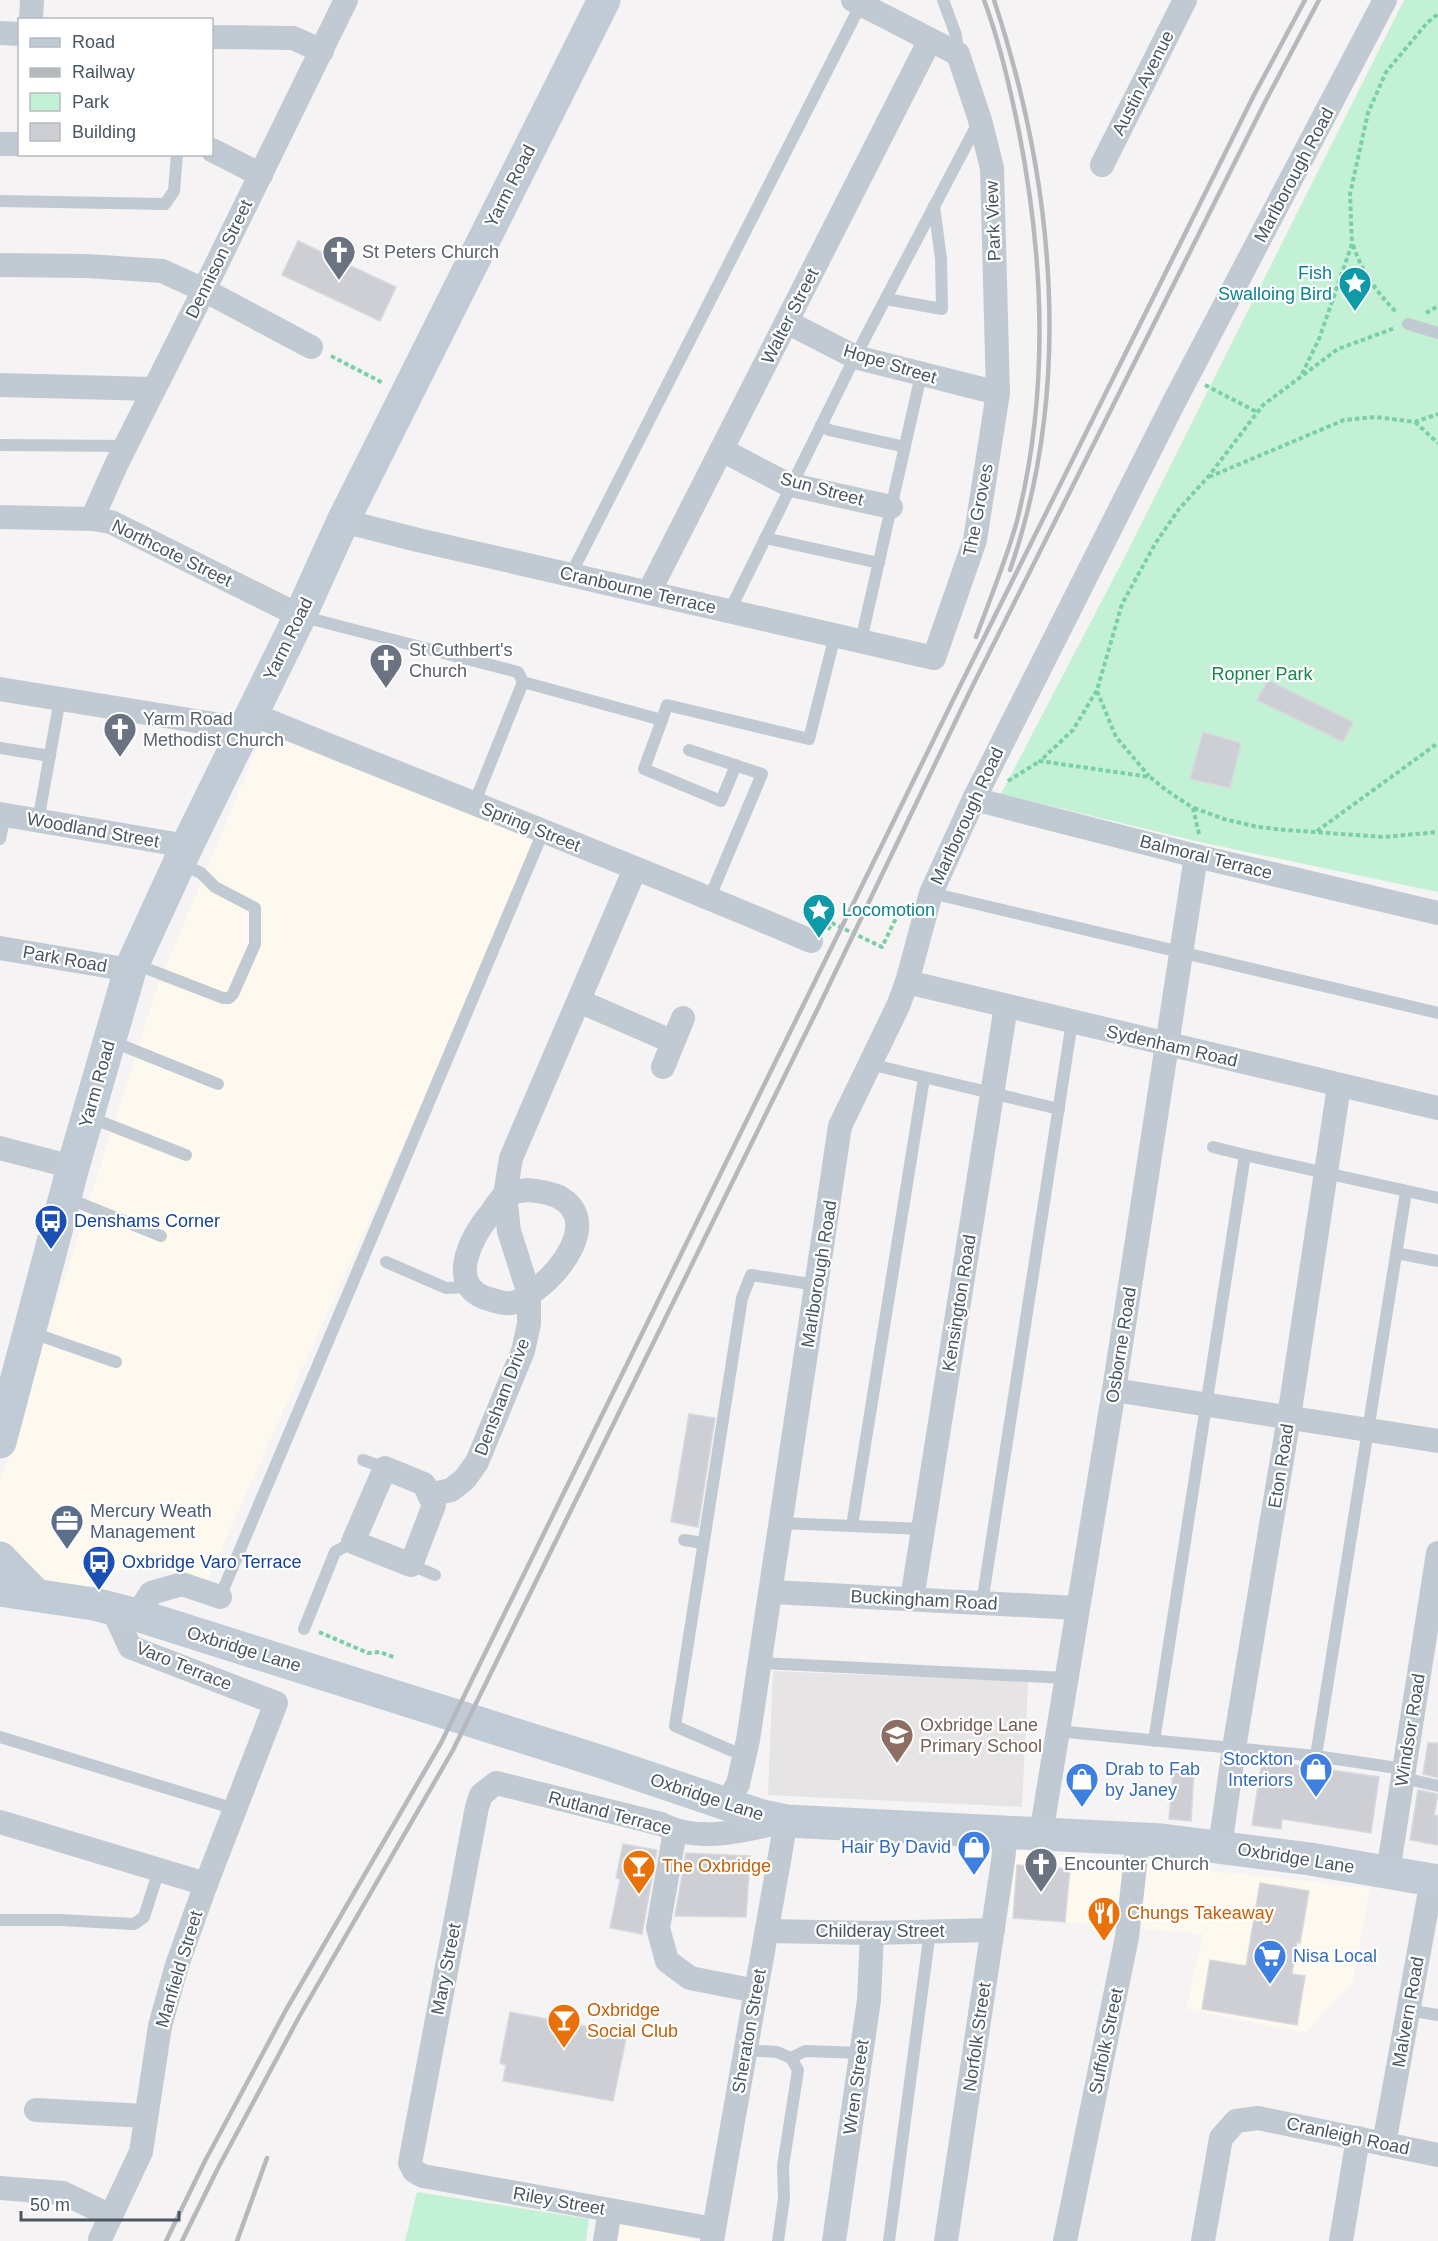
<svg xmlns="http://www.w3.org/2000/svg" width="1438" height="2241" font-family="Arial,sans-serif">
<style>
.commercial{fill:#fdf9ef}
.education{fill:#e6e4e5}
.green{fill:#c3f1d5}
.building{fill:#cdcfd5;stroke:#d7d9de;stroke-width:1.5}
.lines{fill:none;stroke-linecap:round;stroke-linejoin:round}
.path{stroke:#7ad0a6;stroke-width:4;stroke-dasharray:4.5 3;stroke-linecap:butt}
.lane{stroke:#c1cad2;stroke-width:12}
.street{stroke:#c1cad2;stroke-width:24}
.secondary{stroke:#c1cbd6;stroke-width:33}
.rail{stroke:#b5b8bd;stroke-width:4.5}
.labels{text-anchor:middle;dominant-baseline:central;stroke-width:4.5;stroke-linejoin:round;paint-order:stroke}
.street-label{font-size:18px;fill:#4a5661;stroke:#fff}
.worship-label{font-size:18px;fill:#5b616d;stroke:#fff;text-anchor:start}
.culture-label{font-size:18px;fill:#0d838f;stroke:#fff;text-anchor:end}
.park-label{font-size:18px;fill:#17864f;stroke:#fff}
.transit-label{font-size:18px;fill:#164399;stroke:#fff;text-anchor:start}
.service-label{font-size:18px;fill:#4e5e75;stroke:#fff;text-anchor:start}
.education-label{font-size:18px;fill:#785e54;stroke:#fff;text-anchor:start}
.shop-label{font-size:18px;fill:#366cbe;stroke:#fff;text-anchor:end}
.food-label{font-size:18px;fill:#c56008;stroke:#fff;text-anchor:start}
</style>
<rect width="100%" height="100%" fill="#f5f3f3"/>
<g class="commercial">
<polygon points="264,731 540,840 208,1579 131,1565 76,1593 0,1570 0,1481 156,990"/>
<polygon points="1014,1850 1370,1888 1353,1982 1305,2033 1186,2009 1203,1934 1009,1917"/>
<polygon points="620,2221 695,2240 695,2241 617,2241"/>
</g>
<polygon class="education" points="773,1671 1028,1682 1022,1807 768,1795"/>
<g class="green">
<polygon points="1404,0 1438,0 1438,892 1200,842 1001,794 1120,566"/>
<polygon points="417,2192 589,2219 586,2241 405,2241"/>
</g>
<g class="building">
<polygon points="298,241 396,287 380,321 282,275"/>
<polygon points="1268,680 1353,722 1343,742 1257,700"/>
<polygon points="1203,732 1241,743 1230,788 1190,779"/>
<polygon points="689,1414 715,1418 698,1527 671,1522"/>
<polygon points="1428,1743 1438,1743 1438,1778 1423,1774"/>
<polygon points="1262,1760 1379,1777 1371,1833 1282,1819 1281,1829 1252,1825"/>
<polygon points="1173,1769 1194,1770 1191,1821 1169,1819"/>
<polygon points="1418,1790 1438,1794 1434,1815 1438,1816 1438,1845 1410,1840"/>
<polygon points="623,1844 657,1850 642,1934 610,1928 620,1879 616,1878"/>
<polygon points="686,1853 750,1856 746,1917 675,1916"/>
<polygon points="1017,1865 1070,1869 1065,1922 1013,1918"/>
<polygon points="1260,1883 1309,1891 1300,1943 1297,1942 1292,1974 1305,1976 1297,2025 1202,2009 1210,1960 1246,1966"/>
<polygon points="510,2012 627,2034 613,2101 503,2081 506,2065 500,2063"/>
</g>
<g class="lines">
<g class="path">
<path d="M1353 245C1363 274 1376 291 1397 313"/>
<polyline points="1426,313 1438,306"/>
<polyline points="331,356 383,383"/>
<polyline points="1302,374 1319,339 1352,244 1350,194 1368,113 1386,72 1427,23 1438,14"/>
<polyline points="1205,385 1257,412"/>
<polyline points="1415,422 1438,443"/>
<polyline points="1209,477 1344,420 1376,417 1415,422 1438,414"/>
<polyline points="1097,691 1116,737 1149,776"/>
<polyline points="1008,781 1040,761"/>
<polyline points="1194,808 1224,819 1258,827 1286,830 1384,837 1438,832"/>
<polyline points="1317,831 1438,743"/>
<polyline points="1199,834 1193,808 1166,790 1150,777 1040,761 1073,730 1097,690 1122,604 1155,544 1179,509 1208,477 1263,405 1338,349 1395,328"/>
<polyline points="828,930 832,923 882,947 898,914 903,916"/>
<polyline points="319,1632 368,1653 380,1652 396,1658"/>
</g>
<g class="lane">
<polyline points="943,0 956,35 958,54"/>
<polyline points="0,201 165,204 174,191 177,154"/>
<polyline points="886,299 942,309 941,259 934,206"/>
<polyline points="1408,324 1438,333"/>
<polyline points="821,425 829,430 905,447"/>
<polyline points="0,445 125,446"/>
<polyline points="765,538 879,563"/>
<polyline points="571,574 861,4"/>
<polyline points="729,612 855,357 979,121"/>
<polyline points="300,616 518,672 523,682"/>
<polyline points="861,641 921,375"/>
<polyline points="662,720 667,705 809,739 835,635"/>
<polyline points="0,748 50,756"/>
<polyline points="689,750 762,774 710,897"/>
<polyline points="474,804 523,682 662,720 644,769 721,801 736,765"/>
<polyline points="38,821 60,699"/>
<polyline points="0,839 5,815"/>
<polyline points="931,893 1438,1013"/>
<polyline points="135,964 223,998 229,998 233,994 255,944 255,908 215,887 201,873 180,863"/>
<polyline points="111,1041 218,1084"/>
<polyline points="869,1064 1059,1109"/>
<polyline points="89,1117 186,1155"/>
<polyline points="1245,1155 1438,1198"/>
<polyline points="67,1198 161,1236"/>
<polyline points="1396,1253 1438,1261"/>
<polyline points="386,1262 446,1288 470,1287"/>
<polyline points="30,1332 116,1362"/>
<polyline points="363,1460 385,1468"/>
<polyline points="781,1523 852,1526 924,1078"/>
<polyline points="852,1526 923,1529"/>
<polyline points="684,1540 703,1543"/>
<polyline points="411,1565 435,1575"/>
<polyline points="220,1597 543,832"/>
<polyline points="982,1603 1072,1022"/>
<polyline points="304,1629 335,1552 353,1542"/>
<polyline points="760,1663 1066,1678"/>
<polyline points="1057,1731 1316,1756 1404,1769"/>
<polyline points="0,1737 235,1809"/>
<polyline points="1154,1741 1245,1155 1213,1147"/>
<polyline points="744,1756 675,1726 742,1298 751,1275 817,1285"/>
<polyline points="1316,1756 1406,1192"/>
<polyline points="1403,1778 1438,1786"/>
<polyline points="0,1920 60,1920 134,1924 144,1917 159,1870"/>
<polyline points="1408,2010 1438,2015"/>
<polyline points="745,2050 777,2052 791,2058 798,2070 783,2166 784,2198 778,2241"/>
<polyline points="791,2058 805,2051 861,2053"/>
<polyline points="889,2241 930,1931"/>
</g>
<g class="street">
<polyline points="31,20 32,0"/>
<polyline points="0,33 20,34"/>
<polyline points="212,37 293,38 322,51"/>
<polyline points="0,144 20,144"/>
<polyline points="212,150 261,175"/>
<polyline points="1102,165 1185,0"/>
<polyline points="0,265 87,266 162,271 204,290 311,347"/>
<polyline points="787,322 855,357 998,393"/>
<polyline points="0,385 153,389"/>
<polyline points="722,450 787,484 891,507"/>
<polyline points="0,517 92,519 111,522 300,616"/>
<polyline points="92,519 117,463 204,290 346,0"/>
<polyline points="343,521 418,540 934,658 975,540 998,393 992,168 980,120 958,54 853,0"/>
<polyline points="649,592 930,40"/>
<polyline points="0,689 245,729"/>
<path d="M252 714C438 790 626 862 811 941"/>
<polyline points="974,799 1196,856 1438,913"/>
<polyline points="0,814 187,846"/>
<polyline points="0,948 130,970"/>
<polyline points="907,982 1438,1108"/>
<polyline points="579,1001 673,1042"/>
<polyline points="663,1067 683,1018"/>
<polyline points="0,1148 73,1167"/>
<path d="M528 1190C538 1191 549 1192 559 1197 602 1221 559 1275 532 1292 527 1296 518 1302 512 1303 506 1304 495 1301 489 1299 444 1286 472 1236 491 1213 495 1208 500 1198 505 1195 511 1192 521 1191 528 1190Z"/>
<polyline points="1114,1390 1438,1441"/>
<polygon points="385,1468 424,1484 434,1505 411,1565 353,1542"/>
<polyline points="429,1495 451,1490 465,1479 477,1462 523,1351 529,1324 529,1294 509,1231 505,1195 511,1158 635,869"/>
<polyline points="772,1592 1077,1608"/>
<polyline points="912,1599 1006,1006"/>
<polyline points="137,1615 151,1593 182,1584 220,1597"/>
<polyline points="726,1803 738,1784 748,1740 840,1126 898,1006 907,982 931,893 974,799 1173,404 1385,0"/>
<polyline points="0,1822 206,1884"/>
<polyline points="675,1831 658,1928 667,1961 690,1978 756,1991"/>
<polyline points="1041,1834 1114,1390 1196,856"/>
<polyline points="1220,1847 1234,1748 1289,1417 1339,1086"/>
<polyline points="1388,1872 1438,1553"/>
<polyline points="767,1931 872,1933 993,1930"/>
<polyline points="36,2110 146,2116"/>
<polyline points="1384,2144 1432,1880"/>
<polyline points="0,2188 63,2193 111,2216"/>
<polyline points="100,2239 141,2152 160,2026 177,1965 206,1884 276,1703 130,1647 112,1608"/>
<polyline points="605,2241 610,2210"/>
<path d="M712 2241 714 2229C738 2093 762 1957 786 1821 746 1830 699 1844 661 1824L496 1783 481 1795 477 1807 410 2163 414 2171 423 2176 714 2229"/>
<polyline points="834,2241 869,2000 872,1933"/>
<polyline points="946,2241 1003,1861 1006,1833"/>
<polyline points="1065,2241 1127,1937 1138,1839"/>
<polyline points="1203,2241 1221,2138 1236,2121 1258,2118 1438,2155"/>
<polyline points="1341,2241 1358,2138"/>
</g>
<g class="secondary">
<polyline points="0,1442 73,1167 130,970 187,846 300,616 343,521 604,0"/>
<polyline points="0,1558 36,1595"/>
<polyline points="0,1590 94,1604 137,1615 602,1762 762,1816 786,1821 1162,1840 1310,1859 1438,1881"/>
</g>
<g class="rail">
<path d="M994 0C1054 182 1074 386 1010 570"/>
<path d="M976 637C990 599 1006 560 1017 521 1049 394 1044 260 1019 132 1010 87 1000 43 984 0"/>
<polyline points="166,2241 205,2161 286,2010 441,1743 959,688 1254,95 1305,0"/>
<polyline points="182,2241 218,2168 299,2017 453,1750 821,1002 971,689 1265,102 1319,0"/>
<polyline points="237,2241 267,2158"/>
</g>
</g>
<defs>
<symbol id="church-pin" viewBox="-11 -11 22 30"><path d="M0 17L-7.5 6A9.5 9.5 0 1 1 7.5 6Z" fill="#6b7280" stroke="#fff"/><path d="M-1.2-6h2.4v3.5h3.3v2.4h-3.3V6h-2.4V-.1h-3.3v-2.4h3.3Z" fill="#fff"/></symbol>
<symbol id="sight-pin" viewBox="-11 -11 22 30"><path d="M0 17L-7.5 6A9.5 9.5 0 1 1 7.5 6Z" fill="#0f9aa8" stroke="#fff"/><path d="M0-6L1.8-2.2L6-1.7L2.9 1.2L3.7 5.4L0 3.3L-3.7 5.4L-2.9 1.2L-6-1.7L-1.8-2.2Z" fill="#fff"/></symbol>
<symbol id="bus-pin" viewBox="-11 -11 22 30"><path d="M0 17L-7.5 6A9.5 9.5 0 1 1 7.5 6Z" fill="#1a4fb4" stroke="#fff"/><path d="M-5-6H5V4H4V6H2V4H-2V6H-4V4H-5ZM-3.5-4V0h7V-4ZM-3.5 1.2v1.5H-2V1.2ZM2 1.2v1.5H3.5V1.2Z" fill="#fff"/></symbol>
<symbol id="office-pin" viewBox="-11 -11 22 30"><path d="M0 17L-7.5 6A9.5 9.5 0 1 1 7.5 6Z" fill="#5c6f8a" stroke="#fff"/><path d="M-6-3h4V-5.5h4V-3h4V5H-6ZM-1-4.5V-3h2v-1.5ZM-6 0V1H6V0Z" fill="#fff"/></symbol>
<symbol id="school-pin" viewBox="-11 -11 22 30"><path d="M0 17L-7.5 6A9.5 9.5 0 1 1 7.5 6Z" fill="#8d6e63" stroke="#fff"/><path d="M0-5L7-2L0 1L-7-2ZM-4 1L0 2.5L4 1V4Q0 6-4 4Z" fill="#fff"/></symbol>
<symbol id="shop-pin" viewBox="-11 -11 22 30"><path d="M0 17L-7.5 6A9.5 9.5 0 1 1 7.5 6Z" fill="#3f7fe0" stroke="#fff"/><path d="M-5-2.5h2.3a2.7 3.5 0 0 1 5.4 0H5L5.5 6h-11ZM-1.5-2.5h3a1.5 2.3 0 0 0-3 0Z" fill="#fff"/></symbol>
<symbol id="bar-pin" viewBox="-11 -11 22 30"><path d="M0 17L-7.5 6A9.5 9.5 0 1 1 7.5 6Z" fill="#e8710a" stroke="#fff"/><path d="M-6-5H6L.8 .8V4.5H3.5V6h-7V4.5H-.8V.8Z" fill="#fff"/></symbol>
<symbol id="restaurant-pin" viewBox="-11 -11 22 30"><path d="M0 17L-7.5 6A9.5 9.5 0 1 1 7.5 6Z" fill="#e8710a" stroke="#fff"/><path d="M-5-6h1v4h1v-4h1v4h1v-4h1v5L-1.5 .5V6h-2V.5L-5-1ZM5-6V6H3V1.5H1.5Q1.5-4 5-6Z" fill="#fff"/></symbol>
<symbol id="supermarket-pin" viewBox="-11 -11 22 30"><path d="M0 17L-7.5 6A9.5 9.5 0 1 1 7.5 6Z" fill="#3f7fe0" stroke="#fff"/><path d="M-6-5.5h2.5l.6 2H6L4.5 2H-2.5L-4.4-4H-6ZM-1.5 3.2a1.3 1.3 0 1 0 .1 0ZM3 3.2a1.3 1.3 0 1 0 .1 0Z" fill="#fff"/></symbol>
</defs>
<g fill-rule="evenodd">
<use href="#church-pin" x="320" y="233" width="38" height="52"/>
<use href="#sight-pin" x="1336" y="264" width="38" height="52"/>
<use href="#church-pin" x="367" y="641" width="38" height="52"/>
<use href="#church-pin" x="101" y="710" width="38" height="52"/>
<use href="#sight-pin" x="800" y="891" width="38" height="52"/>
<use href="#bus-pin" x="32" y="1202" width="38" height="52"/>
<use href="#office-pin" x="48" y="1502" width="38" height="52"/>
<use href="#bus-pin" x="80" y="1543" width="38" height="52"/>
<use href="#school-pin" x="878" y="1716" width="38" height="52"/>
<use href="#shop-pin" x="1297" y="1750" width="38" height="52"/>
<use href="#shop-pin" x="1063" y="1760" width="38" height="52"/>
<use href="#shop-pin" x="955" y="1828" width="38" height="52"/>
<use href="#church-pin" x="1022" y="1845" width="38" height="52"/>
<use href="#bar-pin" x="620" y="1847" width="38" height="52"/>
<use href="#restaurant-pin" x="1085" y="1894" width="38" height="52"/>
<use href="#supermarket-pin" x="1251" y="1937" width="38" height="52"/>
<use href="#bar-pin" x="545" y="2001" width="38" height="52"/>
</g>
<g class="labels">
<g class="street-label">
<text transform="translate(1143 83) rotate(-63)">Austin Avenue</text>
<text transform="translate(1294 175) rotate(-62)">Marlborough Road</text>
<text transform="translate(510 186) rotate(-63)">Yarm Road</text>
<text transform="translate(993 221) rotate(-92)">Park View</text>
<text transform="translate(219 259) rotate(-64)">Dennison Street</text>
<text transform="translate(790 316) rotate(-63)">Walter Street</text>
<text transform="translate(890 364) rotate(17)">Hope Street</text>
<text transform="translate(822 489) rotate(15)">Sun Street</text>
<text transform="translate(978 510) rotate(-79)">The Groves</text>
<text transform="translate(172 553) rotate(26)">Northcote Street</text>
<text transform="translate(638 590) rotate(13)">Cranbourne Terrace</text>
<text transform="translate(288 639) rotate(-64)">Yarm Road</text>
<text transform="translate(967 816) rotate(-65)">Marlborough Road</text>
<text transform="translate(531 827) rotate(22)">Spring Street</text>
<text transform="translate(93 830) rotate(10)">Woodland Street</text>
<text transform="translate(1206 857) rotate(14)">Balmoral Terrace</text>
<text transform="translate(65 959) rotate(10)">Park Road</text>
<text transform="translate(1172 1046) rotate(13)">Sydenham Road</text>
<text transform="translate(97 1084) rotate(-74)">Yarm Road</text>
<text transform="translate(819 1274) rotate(-81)">Marlborough Road</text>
<text transform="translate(959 1303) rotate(-81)">Kensington Road</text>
<text transform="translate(1121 1345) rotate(-81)">Osborne Road</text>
<text transform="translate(502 1397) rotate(-69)">Densham Drive</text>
<text transform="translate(1281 1466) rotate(-81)">Eton Road</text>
<text transform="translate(924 1600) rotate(3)">Buckingham Road</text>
<text transform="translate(244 1649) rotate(17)">Oxbridge Lane</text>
<text transform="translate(184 1666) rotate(22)">Varo Terrace</text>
<text transform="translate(1410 1730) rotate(-81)">Windsor Road</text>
<text transform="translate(707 1797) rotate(18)">Oxbridge Lane</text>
<text transform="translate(610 1813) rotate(15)">Rutland Terrace</text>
<text transform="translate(1296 1858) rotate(9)">Oxbridge Lane</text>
<text x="880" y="1931">Childeray Street</text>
<text transform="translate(179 1969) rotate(-73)">Manfield Street</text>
<text transform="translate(446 1969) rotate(-79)">Mary Street</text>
<text transform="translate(1408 2012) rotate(-80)">Malvern Road</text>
<text transform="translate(749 2031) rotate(-80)">Sheraton Street</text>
<text transform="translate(977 2037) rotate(-82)">Norfolk Street</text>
<text transform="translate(1106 2041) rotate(-78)">Suffolk Street</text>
<text transform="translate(856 2087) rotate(-82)">Wren Street</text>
<text transform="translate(1348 2136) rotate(12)">Cranleigh Road</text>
<text transform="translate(559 2201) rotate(10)">Riley Street</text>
</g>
<g class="worship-label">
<text x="362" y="252">St Peters Church</text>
<text x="409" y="650">St Cuthbert's<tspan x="409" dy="21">Church</tspan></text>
<text x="143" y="719">Yarm Road<tspan x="143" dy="21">Methodist Church</tspan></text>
<text x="1064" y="1864">Encounter Church</text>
</g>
<g class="culture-label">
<text x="1332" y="273">Fish<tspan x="1332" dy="21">Swalloing Bird</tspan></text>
<text x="842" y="910" text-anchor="start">Locomotion</text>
</g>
<g class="park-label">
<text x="1262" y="674">Ropner Park</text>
</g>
<g class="transit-label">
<text x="74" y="1221">Denshams Corner</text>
<text x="122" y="1562">Oxbridge Varo Terrace</text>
</g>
<g class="service-label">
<text x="90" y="1511">Mercury Weath<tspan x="90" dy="21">Management</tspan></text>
</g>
<g class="education-label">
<text x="920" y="1725">Oxbridge Lane<tspan x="920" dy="21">Primary School</tspan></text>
</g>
<g class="shop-label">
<text x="1293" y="1759">Stockton<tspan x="1293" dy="21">Interiors</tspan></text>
<text x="1105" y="1769" text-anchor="start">Drab to Fab<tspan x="1105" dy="21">by Janey</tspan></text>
<text x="951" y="1847">Hair By David</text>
<text x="1293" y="1956" text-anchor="start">Nisa Local</text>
</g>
<g class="food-label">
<text x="662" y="1866">The Oxbridge</text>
<text x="1127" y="1913">Chungs Takeaway</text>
<text x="587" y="2010">Oxbridge<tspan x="587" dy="21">Social Club</tspan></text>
</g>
</g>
<rect x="18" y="18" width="195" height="138" fill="#ffffff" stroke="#b7bbc0" stroke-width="1.5"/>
<rect x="30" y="38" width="30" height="9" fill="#c1cbd6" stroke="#b7bbc0" stroke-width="1.5"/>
<text x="72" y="48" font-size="18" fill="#4a5661">Road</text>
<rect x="30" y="68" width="30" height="9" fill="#b5b8bd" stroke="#b7bbc0" stroke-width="1.5"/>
<text x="72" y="78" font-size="18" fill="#4a5661">Railway</text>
<rect x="30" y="93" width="30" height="18" fill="#c3f1d5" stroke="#b7bbc0" stroke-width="1.5"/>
<text x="72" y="108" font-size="18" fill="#4a5661">Park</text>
<rect x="30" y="123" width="30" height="18" fill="#cdcfd5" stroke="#b7bbc0" stroke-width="1.5"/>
<text x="72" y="138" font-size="18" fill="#4a5661">Building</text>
<path d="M21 2211v9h158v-9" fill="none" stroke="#4a5661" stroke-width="3"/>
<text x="30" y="2211" font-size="18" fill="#4a5661" stroke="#ffffff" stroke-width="4.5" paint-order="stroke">50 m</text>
</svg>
